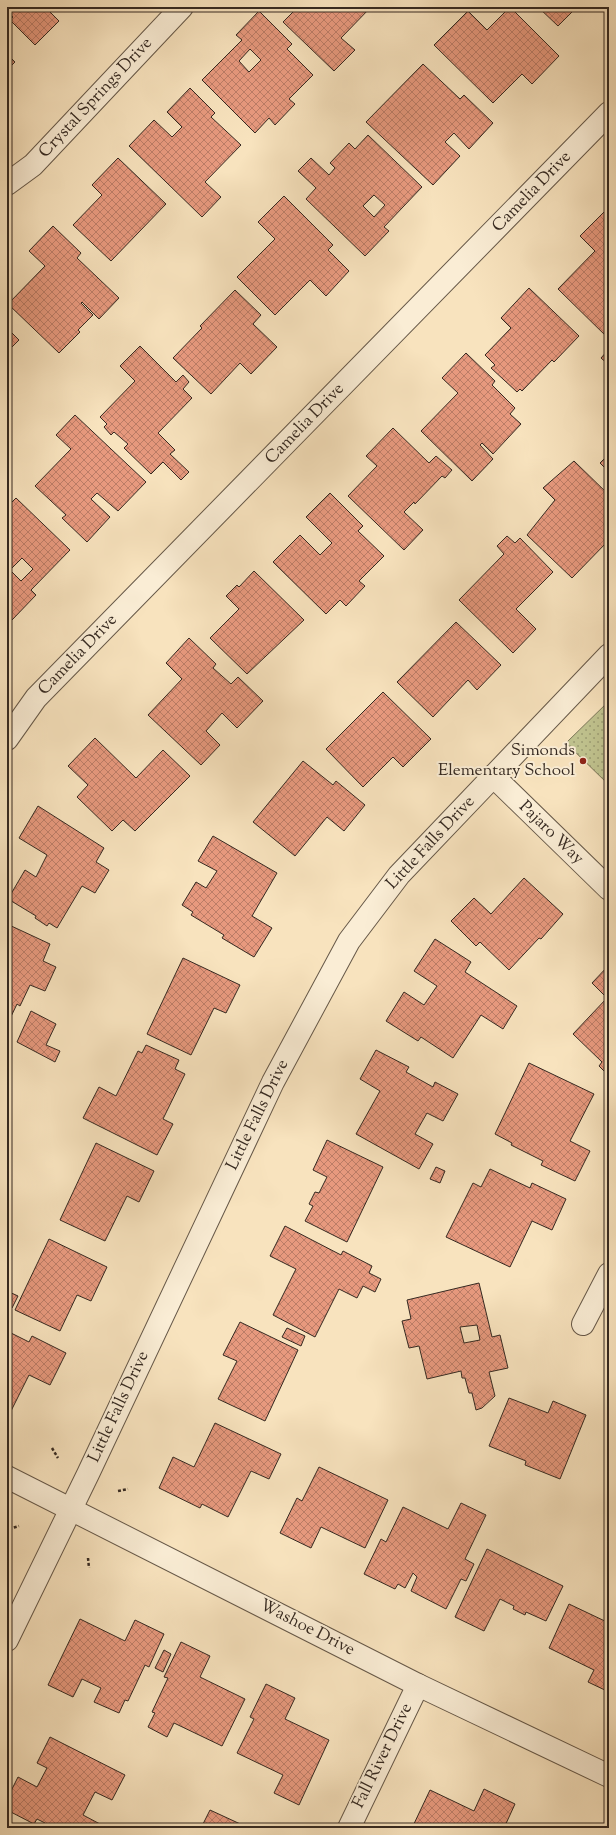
<svg xmlns="http://www.w3.org/2000/svg" width="616" height="1835" font-family="'Sorts Mill Goudy',serif">
<style>
.park{fill:url(#park-dots);stroke:#7a7658}
.building{fill:url(#building-cross-hatch);stroke:#352921;fill-rule:evenodd}
.lines{fill:none;stroke-linecap:round;stroke-linejoin:round}
.minor-casing{stroke:#665848;stroke-width:24}
.path{stroke:#352921;stroke-width:2.5;stroke-dasharray:3 2;stroke-linecap:butt}
.minor{stroke:#faedd5;stroke-width:22}
.poi-dot{fill:#8f2418;stroke:#faedd5;stroke-width:1.5}
.labels{text-anchor:middle;dominant-baseline:central;stroke-width:4;stroke-linejoin:round;paint-order:stroke}
.street-label{font-size:17px;fill:#352921;stroke:#faedd5}
.poi-label{font-size:17px;fill:#352921;stroke:#faedd5;text-anchor:end}
</style>
<defs>
<pattern id="park-dots" width="8" height="8" patternUnits="userSpaceOnUse"><rect width="8" height="8" fill="#c0c38f"/><path d="M2 2h.1M6 6h.1" fill="none" stroke="#9d9e74" stroke-width="1.8" stroke-linecap="round"/></pattern>
<pattern id="building-cross-hatch" width="8" height="8" patternUnits="userSpaceOnUse"><rect width="8" height="8" fill="#e7997e"/><path d="M0 0l8 8M0 8l8-8" fill="none" stroke="#bc7d67"/></pattern>
</defs>
<rect width="100%" height="100%" fill="#f8e3be"/>
<filter id="stains"><feTurbulence type="fractalNoise" baseFrequency=".005" numOctaves="4"/><feColorMatrix values="0 0 0 0 .2 0 0 0 0 .09 0 0 0 0 .02 0 0 0 .5 -.17"/></filter>
<radialGradient id="worn" r=".72"><stop offset=".6" stop-color="#630" stop-opacity="0"/><stop offset="1" stop-color="#630" stop-opacity=".3"/></radialGradient>
<polygon class="park" points="609,701 609,785 566,743"/>
<g class="building">
<polygon points="7,7 45,7 59,21 35,45 10,20 13,17 7,11"/>
<polygon points="298,7 371,7 341,38 355,50 334,71 283,22"/>
<polygon points="510,7 559,56 532,84 522,74 493,103 434,45 468,11 487,30"/>
<polygon points="538,7 577,7 558,26"/>
<path d="M259 11 292 44 287 49 313 75 289 99 295 104 275 125 269 118 255 133 202 80 242 40 236 35ZM250 49 261 60 249 72 239 61Z"/>
<polygon points="7,54 15,62 7,70"/>
<polygon points="423,64 460,99 464,95 493,123 469,149 454,133 445,142 460,156 433,185 366,122"/>
<polygon points="190,88 215,113 211,117 241,145 205,182 221,197 202,217 129,146 154,120 172,137 182,127 167,112"/>
<path d="M368 135 422 187 384 227 389 231 365 256 306 199 316 188 298 171 311 158 329 175 335 168 330 163 349 143 355 149ZM374 195 385 205 374 217 363 206Z"/>
<polygon points="118,158 166,204 111,261 73,225 102,195 92,185"/>
<polygon points="284,196 333,245 328,250 349,271 326,296 310,280 275,315 237,277 275,239 258,222"/>
<polygon points="604,212 609,217 609,339 558,289 595,251 580,236"/>
<polygon points="53,226 81,253 77,258 119,298 99,319 82,302 81,303 93,315 78,330 80,332 59,353 8,304 45,266 29,251"/>
<polygon points="529,288 579,336 554,362 552,360 522,391 520,389 517,392 491,368 495,365 485,355 511,328 501,318"/>
<polygon points="235,290 261,315 253,324 277,347 251,374 240,363 211,394 173,358 202,328 200,326"/>
<polygon points="7,328 19,340 7,352"/>
<polygon points="140,346 176,382 183,375 189,382 183,389 192,398 158,433 175,450 170,454 189,472 181,480 163,462 151,474 124,448 128,444 114,432 111,435 104,427 107,424 100,417 135,381 120,366"/>
<polygon points="609,349 609,365 601,358"/>
<polygon points="466,353 495,381 492,385 515,408 510,414 521,424 493,454 482,443 480,445 493,459 472,481 421,431 458,393 442,378"/>
<polygon points="75,415 146,482 118,511 97,493 91,499 110,517 87,542 62,518 66,515 35,486 71,449 56,435"/>
<polygon points="393,428 429,463 436,456 452,470 445,478 442,476 415,504 414,502 404,512 423,530 404,550 348,496 377,466 366,456"/>
<polygon points="609,454 609,472 600,463"/>
<polygon points="574,461 609,495 609,540 572,578 527,535 555,500 543,488"/>
<polygon points="330,493 363,526 358,531 384,556 359,581 365,586 346,606 340,600 326,614 273,562 300,535 320,555 332,543 306,517"/>
<path d="M16 498 70 550 31 590 36 595 12 620 7 615V507ZM22 558 33 569 21 581 10 570Z"/>
<polygon points="507,536 515,543 520,538 553,572 516,609 536,629 513,653 459,600 504,554 497,546"/>
<polygon points="254,571 304,620 247,674 210,638 239,609 226,596 237,585 239,587"/>
<polygon points="456,622 501,665 477,690 468,680 433,717 397,682"/>
<polygon points="189,638 216,664 213,668 231,684 238,677 263,701 237,728 222,713 206,731 220,745 201,765 148,715 182,679 166,663"/>
<polygon points="383,692 431,739 403,767 393,757 363,787 326,749"/>
<polygon points="95,738 136,778 163,750 190,776 135,831 123,820 112,831 77,797 88,785 68,766"/>
<polygon points="303,761 333,785 336,781 365,805 344,831 327,817 295,856 253,822"/>
<polygon points="38,806 104,848 96,862 109,870 95,893 82,886 57,928 49,923 47,926 35,918 36,916 8,899 25,870 36,877 47,855 19,838"/>
<polygon points="213,836 277,873 252,916 272,928 254,957 222,938 224,935 191,915 193,912 182,905 196,882 206,888 217,871 198,861"/>
<polygon points="524,878 563,914 541,939 539,938 509,970 480,942 476,946 451,921 474,898 491,914"/>
<polygon points="7,924 50,944 43,961 56,967 45,991 30,985 20,1006 17,1004 7,1025"/>
<polygon points="435,939 471,962 465,972 517,1006 503,1029 481,1015 453,1058 421,1037 418,1041 386,1021 404,992 424,1005 437,986 414,971"/>
<polygon points="183,958 240,985 226,1013 214,1008 191,1055 147,1034"/>
<polygon points="609,965 609,1076 599,1066 602,1062 573,1034 607,998 592,983"/>
<polygon points="31,1011 56,1024 46,1045 60,1051 55,1062 17,1042"/>
<polygon points="146,1045 179,1060 175,1069 185,1074 163,1119 173,1124 157,1155 83,1118 99,1087 116,1096 138,1051 142,1053"/>
<polygon points="376,1050 409,1067 406,1072 433,1087 435,1082 458,1094 443,1121 427,1113 415,1134 433,1144 419,1169 356,1134 380,1091 360,1079"/>
<polygon points="529,1063 594,1094 570,1141 590,1151 575,1181 541,1165 543,1161 511,1145 512,1143 495,1134"/>
<polygon points="327,1140 383,1167 347,1242 305,1221 313,1206 309,1204 315,1192 319,1193 327,1177 313,1170"/>
<polygon points="96,1143 154,1171 139,1202 127,1196 105,1241 60,1220"/>
<polygon points="436,1167 445,1171 440,1183 430,1179"/>
<polygon points="490,1169 530,1188 532,1183 566,1199 552,1230 532,1221 510,1267 446,1237 473,1183 481,1187"/>
<polygon points="285,1226 341,1255 343,1251 372,1266 369,1273 381,1279 375,1292 363,1286 357,1298 339,1289 315,1337 273,1315 296,1269 270,1256"/>
<polygon points="49,1239 107,1267 91,1301 77,1295 60,1331 15,1310"/>
<path d="M479 1283 492 1337 500 1335 508 1368 489 1372 495 1396 482 1408 476 1410 472 1393H469L465 1378H462L461 1371 427 1379 419 1346 409 1348 402 1321 411 1319 407 1300ZM477 1325 480 1340 464 1343 460 1327Z"/>
<polygon points="7,1291 18,1296 12,1308 7,1305"/>
<polygon points="240,1322 298,1350 265,1421 218,1399 237,1361 223,1355"/>
<polygon points="287,1328 305,1336 301,1346 282,1337"/>
<polygon points="7,1331 29,1342 32,1336 66,1353 50,1385 29,1375 8,1417 7,1417"/>
<polygon points="509,1398 548,1413 553,1401 586,1415 560,1479 525,1465 526,1461 489,1446"/>
<polygon points="215,1423 281,1454 269,1479 251,1471 228,1517 202,1504 200,1508 159,1488 173,1457 194,1467"/>
<polygon points="319,1467 388,1500 365,1548 321,1527 311,1548 280,1533 297,1498 302,1501"/>
<polygon points="461,1503 486,1515 465,1559 474,1564 466,1581 461,1579 446,1609 411,1591 417,1577 413,1573 405,1588 398,1584 395,1589 364,1574 381,1539 386,1542 403,1507 448,1529"/>
<polygon points="487,1549 563,1586 546,1621 526,1612 525,1615 513,1609 514,1606 500,1599 484,1631 455,1617"/>
<polygon points="569,1604 609,1623 609,1692 588,1682 594,1670 549,1648"/>
<polygon points="80,1619 125,1641 135,1620 164,1634 149,1667 145,1665 128,1701 125,1700 119,1713 94,1702 101,1688 82,1679 73,1697 48,1685"/>
<polygon points="181,1642 210,1656 200,1677 245,1699 222,1746 174,1723 167,1737 148,1727 155,1713 152,1712 168,1678 164,1677"/>
<polygon points="164,1650 171,1654 163,1672 155,1668"/>
<polygon points="266,1684 295,1698 285,1719 329,1740 299,1805 274,1793 283,1775 237,1753 254,1719 250,1717"/>
<polygon points="50,1737 125,1775 112,1800 95,1792 83,1815 100,1824 98,1828 42,1828 45,1823 37,1819 34,1824 7,1810 7,1799 18,1777 37,1787 47,1768 37,1763"/>
<polygon points="484,1789 515,1804 504,1828 412,1828 430,1790 474,1811"/>
<polygon points="210,1810 249,1828 201,1828"/>
</g>
<g class="lines">
<defs>
<g id="minor">
<polyline points="7,184 33,165 182,7"/>
<polyline points="7,739 36,698 609,113"/>
<polyline points="493,776 609,889"/>
<polyline points="583,1324 609,1274"/>
<polyline points="7,1477 418,1685 609,1776"/>
<polyline points="7,1640 88,1474 273,1082 349,941 399,875 609,655"/>
<polyline points="349,1828 418,1685"/>
</g>
</defs>
<use href="#minor" class="minor-casing"/>
<g class="path">
<polyline points="52,1448 58,1458"/>
<polyline points="118,1491 128,1489"/>
<polyline points="9,1529 19,1526"/>
<polyline points="88,1558 89,1568"/>
</g>
<use href="#minor" class="minor"/>
</g>
<circle class="poi-dot" cx="583" cy="761" r="4"/>
<g class="labels">
<g class="street-label">
<text transform="translate(96 98) rotate(-47)">Crystal Springs Drive</text>
<text transform="translate(532 192) rotate(-46)">Camelia Drive</text>
<text transform="translate(305 424) rotate(-46)">Camelia Drive</text>
<text transform="translate(78 655) rotate(-46)">Camelia Drive</text>
<text transform="translate(551 833) rotate(44)">Pajaro Way</text>
<text transform="translate(431 843) rotate(-47)">Little Falls Drive</text>
<text transform="translate(258 1115) rotate(-64)">Little Falls Drive</text>
<text transform="translate(119 1407) rotate(-65)">Little Falls Drive</text>
<text transform="translate(307 1628) rotate(27)">Washoe Drive</text>
<text transform="translate(383 1756) rotate(-64)">Fall River Drive</text>
</g>
<g class="poi-label">
<text x="575" y="751">Simonds<tspan x="575" dy="20">Elementary School</tspan></text>
</g>
</g>
<rect width="616" height="1835" fill="none" stroke="#f8e3be" stroke-width="24"/>
<rect x="8" y="8" width="600" height="1819" fill="none" stroke="#352921" stroke-width="2"/>
<rect x="12" y="12" width="592" height="1811" fill="none" stroke="#352921"/>
<rect width="100%" height="100%" filter="url(#stains)"/>
<rect width="100%" height="100%" fill="url(#worn)"/>
</svg>
